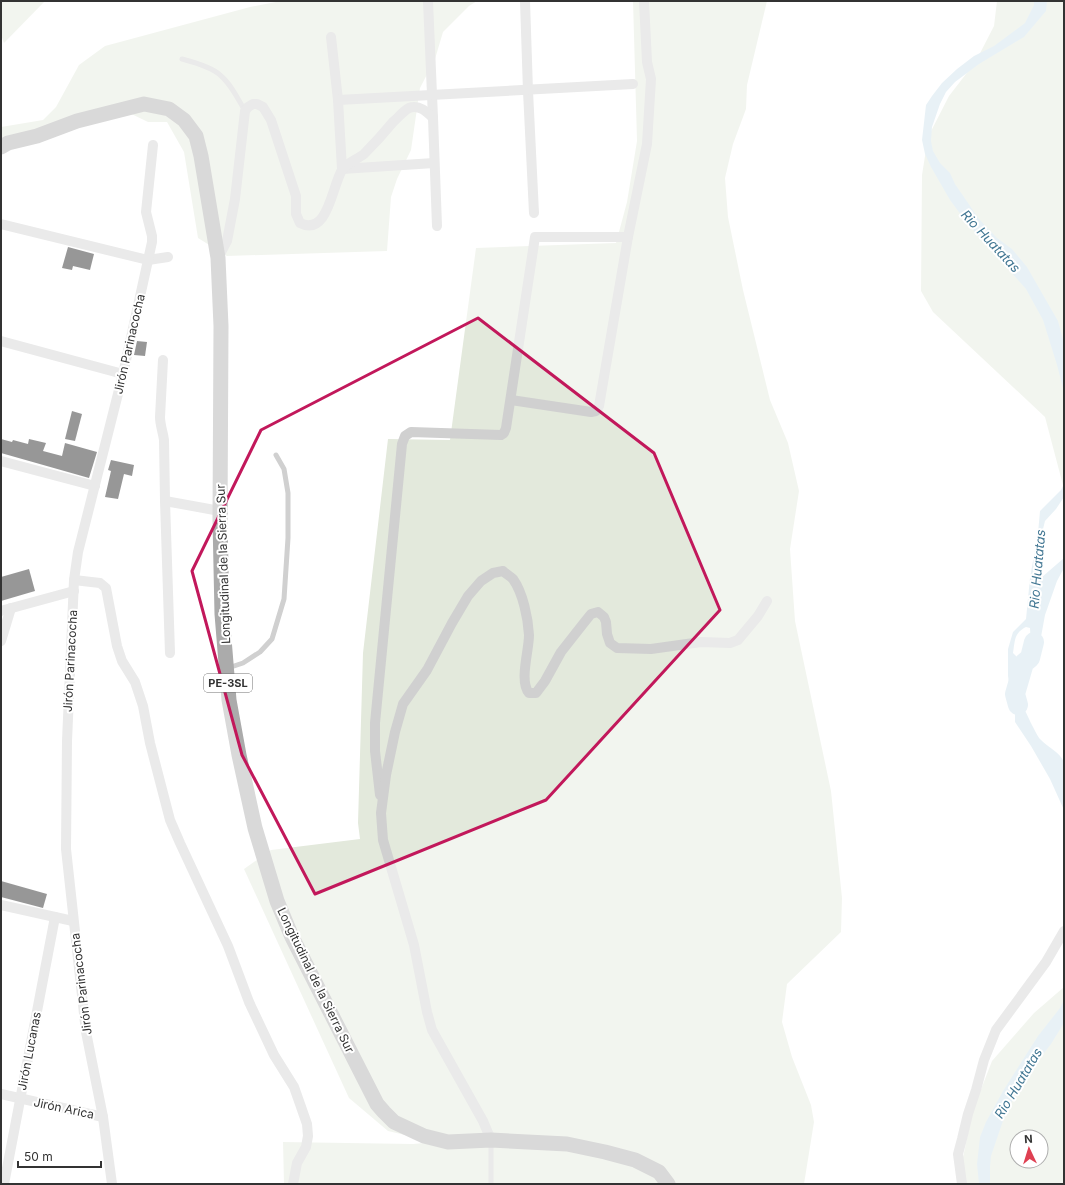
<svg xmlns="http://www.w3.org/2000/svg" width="1065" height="1185" font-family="Inter,sans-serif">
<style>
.green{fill:#e3e9dc;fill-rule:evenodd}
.water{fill:#cde1eb;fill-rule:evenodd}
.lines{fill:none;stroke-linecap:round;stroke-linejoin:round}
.river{stroke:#cde1eb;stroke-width:20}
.building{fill:#1a1a1a}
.lane{stroke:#d0d0d0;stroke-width:5}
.street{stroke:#d0d0d0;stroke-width:10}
.primary{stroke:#ababab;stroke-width:15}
.marked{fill:none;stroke:#c2185b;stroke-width:3;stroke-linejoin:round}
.labels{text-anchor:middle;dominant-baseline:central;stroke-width:4;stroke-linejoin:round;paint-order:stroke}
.shield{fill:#fff;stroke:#707070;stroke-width:1}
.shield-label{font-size:11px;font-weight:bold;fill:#333}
.street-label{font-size:12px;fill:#333;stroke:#fff}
.water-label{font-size:13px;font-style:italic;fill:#427793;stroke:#fff}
</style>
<rect width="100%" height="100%" fill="#fff"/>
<g class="green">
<polygon points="1,1 45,1 4,43 1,35"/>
<polygon points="281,1 477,1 469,6 443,32 435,59 420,88 411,150 397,179 391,197 387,251 227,256 198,238 184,152 167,122 148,122 115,106 1,141 1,127 43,120 56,107 79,65 105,46 250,7"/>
<polygon points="633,1 767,1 747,85 746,109 733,144 725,178 728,217 743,290 770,400 788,443 799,491 790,549 795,621 831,791 842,898 841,932 787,984 782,1022 792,1057 811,1105 814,1122 804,1184 284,1184 283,1142 413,1144 435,1142 388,1131 349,1098 244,869 271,850 360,839 358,823 363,653 388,439 450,440 476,248 616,243 627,202 637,141"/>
<polygon points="997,1 1064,1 1064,489 1045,417 933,312 921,291 922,175 928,137 949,96 976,61 994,26"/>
<path d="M1064 987V1184H966L962 1162 973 1110 992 1061 1034 1013ZM1017 1137H1041V1161H1017Z"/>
</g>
<g class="water">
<polygon points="1034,1 1047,1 1046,11 1024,37 979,64 955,82 946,92 940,104 932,127 931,141 933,151 940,163 950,173 955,184 979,219 997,238 1012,249 1027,267 1058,321 1064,343 1064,392 1057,365 1043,320 1026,289 967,223 950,200 931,167 925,154 922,140 926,105 932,96 942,83 957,69 974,56 994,46 1025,23 1034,5"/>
<path d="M1064 484V497L1056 509 1045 521 1042 533 1038 578 1042 577 1064 558V568L1057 581 1045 615 1037 659 1033 666H1020C1016 674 1021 700 1024 708 1027 715 1036 734 1040 739 1048 748 1059 751 1064 762V810L1050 779 1031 746 1015 722V714L1012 706 1008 676V649L1013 632 1026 619 1030 578 1038 533 1040 511 1061 490ZM1026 627 1030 628 1031 646 1029 652 1019 657H1017L1013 653C1015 641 1014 633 1026 627Z"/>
<polygon points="1064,1000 1064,1023 1051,1044 1025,1078 1006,1112 991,1156 990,1167 990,1184 979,1184 977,1164 980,1137 986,1122 1003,1091 1038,1036 1060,1008"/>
</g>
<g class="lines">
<polyline class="river" points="1018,705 1015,694 1024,663 1030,658 1034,642"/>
</g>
<g class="building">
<polygon points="68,247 94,254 90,270 73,266 72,270 62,268"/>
<polygon points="137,341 147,342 145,356 134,355"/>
<polygon points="72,411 82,414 75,441 65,439"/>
<polygon points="1,439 12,442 13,440 28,444 29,439 46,443 43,451 62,456 65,443 97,452 89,478 1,453"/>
<polygon points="111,460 134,465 132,476 124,474 118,499 105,497 111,471 108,470"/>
<polygon points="29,569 35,591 1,601 1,577"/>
<polygon points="1,881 47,894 43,908 1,897"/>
</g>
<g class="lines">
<g class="lane">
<path d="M182 59C193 62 212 67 220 75 231 84 238 99 245 111"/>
<polyline points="228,668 243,663 260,652 272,639 284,599 288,538 288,493 284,469 276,455"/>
<polyline points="491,1184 491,1141"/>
</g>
<g class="street">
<polyline points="428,1 433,118"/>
<polyline points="525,1 528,91 534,213"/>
<polyline points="331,37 338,100 342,169 434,163"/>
<polyline points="338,100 633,84"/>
<polyline points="1,224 148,260 168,257"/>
<path d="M218 258 227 241 235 199 245 111 248 107 253 104H257L263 107 271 120 296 196V214L300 223C328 237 332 186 342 170 345 164 358 159 364 154 374 144 384 133 393 122 398 118 403 111 409 108 419 104 427 112 433 118L437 226"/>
<polyline points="1,341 123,374"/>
<path d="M163 360 160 417C160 425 163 432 164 440L165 501 170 653"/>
<polyline points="511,400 591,412 596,411 599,406 628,237 647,144 651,79 647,62 644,1"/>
<polyline points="1,461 95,486"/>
<polyline points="165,501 220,511"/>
<polyline points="74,580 100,583 106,588 117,646 122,661 135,682 143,706 150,743 170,820 180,843 228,946 249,1002 274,1055 294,1087 300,1104 307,1124 308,1136 306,1147 297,1163 293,1184"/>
<polyline points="1,611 74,591"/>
<polyline points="1,641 11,608"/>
<polyline points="380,795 375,751 375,723 402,444 405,436 411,432 501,435 504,433 506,428 535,237 628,237"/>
<polyline points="1,905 73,921"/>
<polyline points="1,1094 103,1117"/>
<path d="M491 1140 483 1121 432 1030 427 1012 414 945 383 840 381 813 386 775 395 732 403 704 427 670 452 623 468 596 481 581 493 573 503 571C506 574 510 576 513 579 523 593 528 618 529 635 529 651 519 681 529 693H536L545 681 561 652 583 624 591 614 598 612 604 617 606 622 607 634 610 643 617 648 651 649 701 642 730 643 738 640 758 616 767 601"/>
<polyline points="4,1184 55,917"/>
<polyline points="112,1184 103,1117 86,1032 66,849 67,741 74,580 78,552 123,374 152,242 152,236 146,212 153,145"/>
<polyline points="962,1184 958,1154 962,1139 968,1114 976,1090 984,1060 996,1030 1046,962 1064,931"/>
</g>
<polyline class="primary" points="1,147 8,143 37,136 77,121 144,104 169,109 184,120 196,136 201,156 218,258 221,326 220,520 222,614 229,700 239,755 255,828 277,901 292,937 377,1104 384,1112 394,1122 424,1136 448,1142 491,1140 567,1144 605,1152 635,1160 659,1172 668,1184"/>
</g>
<path d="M0 0H1065V1185H0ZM478 318 654 453 720 610 546 800 315 894 242 755 192 571 261 430Z" fill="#fff" fill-opacity=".55" fill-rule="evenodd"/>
<path class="marked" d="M478 318 654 453 720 610 546 800 315 894 242 755 192 571 261 430Z"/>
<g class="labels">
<rect class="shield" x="204" y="674" width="48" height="18" rx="3"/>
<g class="shield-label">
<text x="228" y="683">PE-3SL</text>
</g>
<g class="street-label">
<text transform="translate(129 344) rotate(-77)">Jirón Parinacocha</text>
<text transform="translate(223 564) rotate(-92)">Longitudinal de la Sierra Sur</text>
<text transform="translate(70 661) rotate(-87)">Jirón Parinacocha</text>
<text transform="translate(316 980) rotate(64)">Longitudinal de la Sierra Sur</text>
<text transform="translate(81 984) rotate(-97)">Jirón Parinacocha</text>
<text transform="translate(29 1051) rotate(-79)">Jirón Lucanas</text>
<text transform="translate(64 1108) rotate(12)">Jirón Arica</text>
</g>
<g class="water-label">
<text transform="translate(991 241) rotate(47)">Rio Huatatas</text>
<text transform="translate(1037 569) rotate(-85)">Rio Huatatas</text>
<text transform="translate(1018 1083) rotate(-59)">Rio Huatatas</text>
</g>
</g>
<rect width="1065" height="1185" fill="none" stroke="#333333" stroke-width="4"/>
<g transform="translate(1029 1149) rotate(356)"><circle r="19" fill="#ffffff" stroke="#adadad"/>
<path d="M0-3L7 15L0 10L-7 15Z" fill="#df4052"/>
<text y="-6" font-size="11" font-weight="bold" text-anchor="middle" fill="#333333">N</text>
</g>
<path d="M18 1161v6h83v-6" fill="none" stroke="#333333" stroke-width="2"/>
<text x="24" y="1161" font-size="12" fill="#333333" stroke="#ffffff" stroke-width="3" paint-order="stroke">50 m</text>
</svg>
